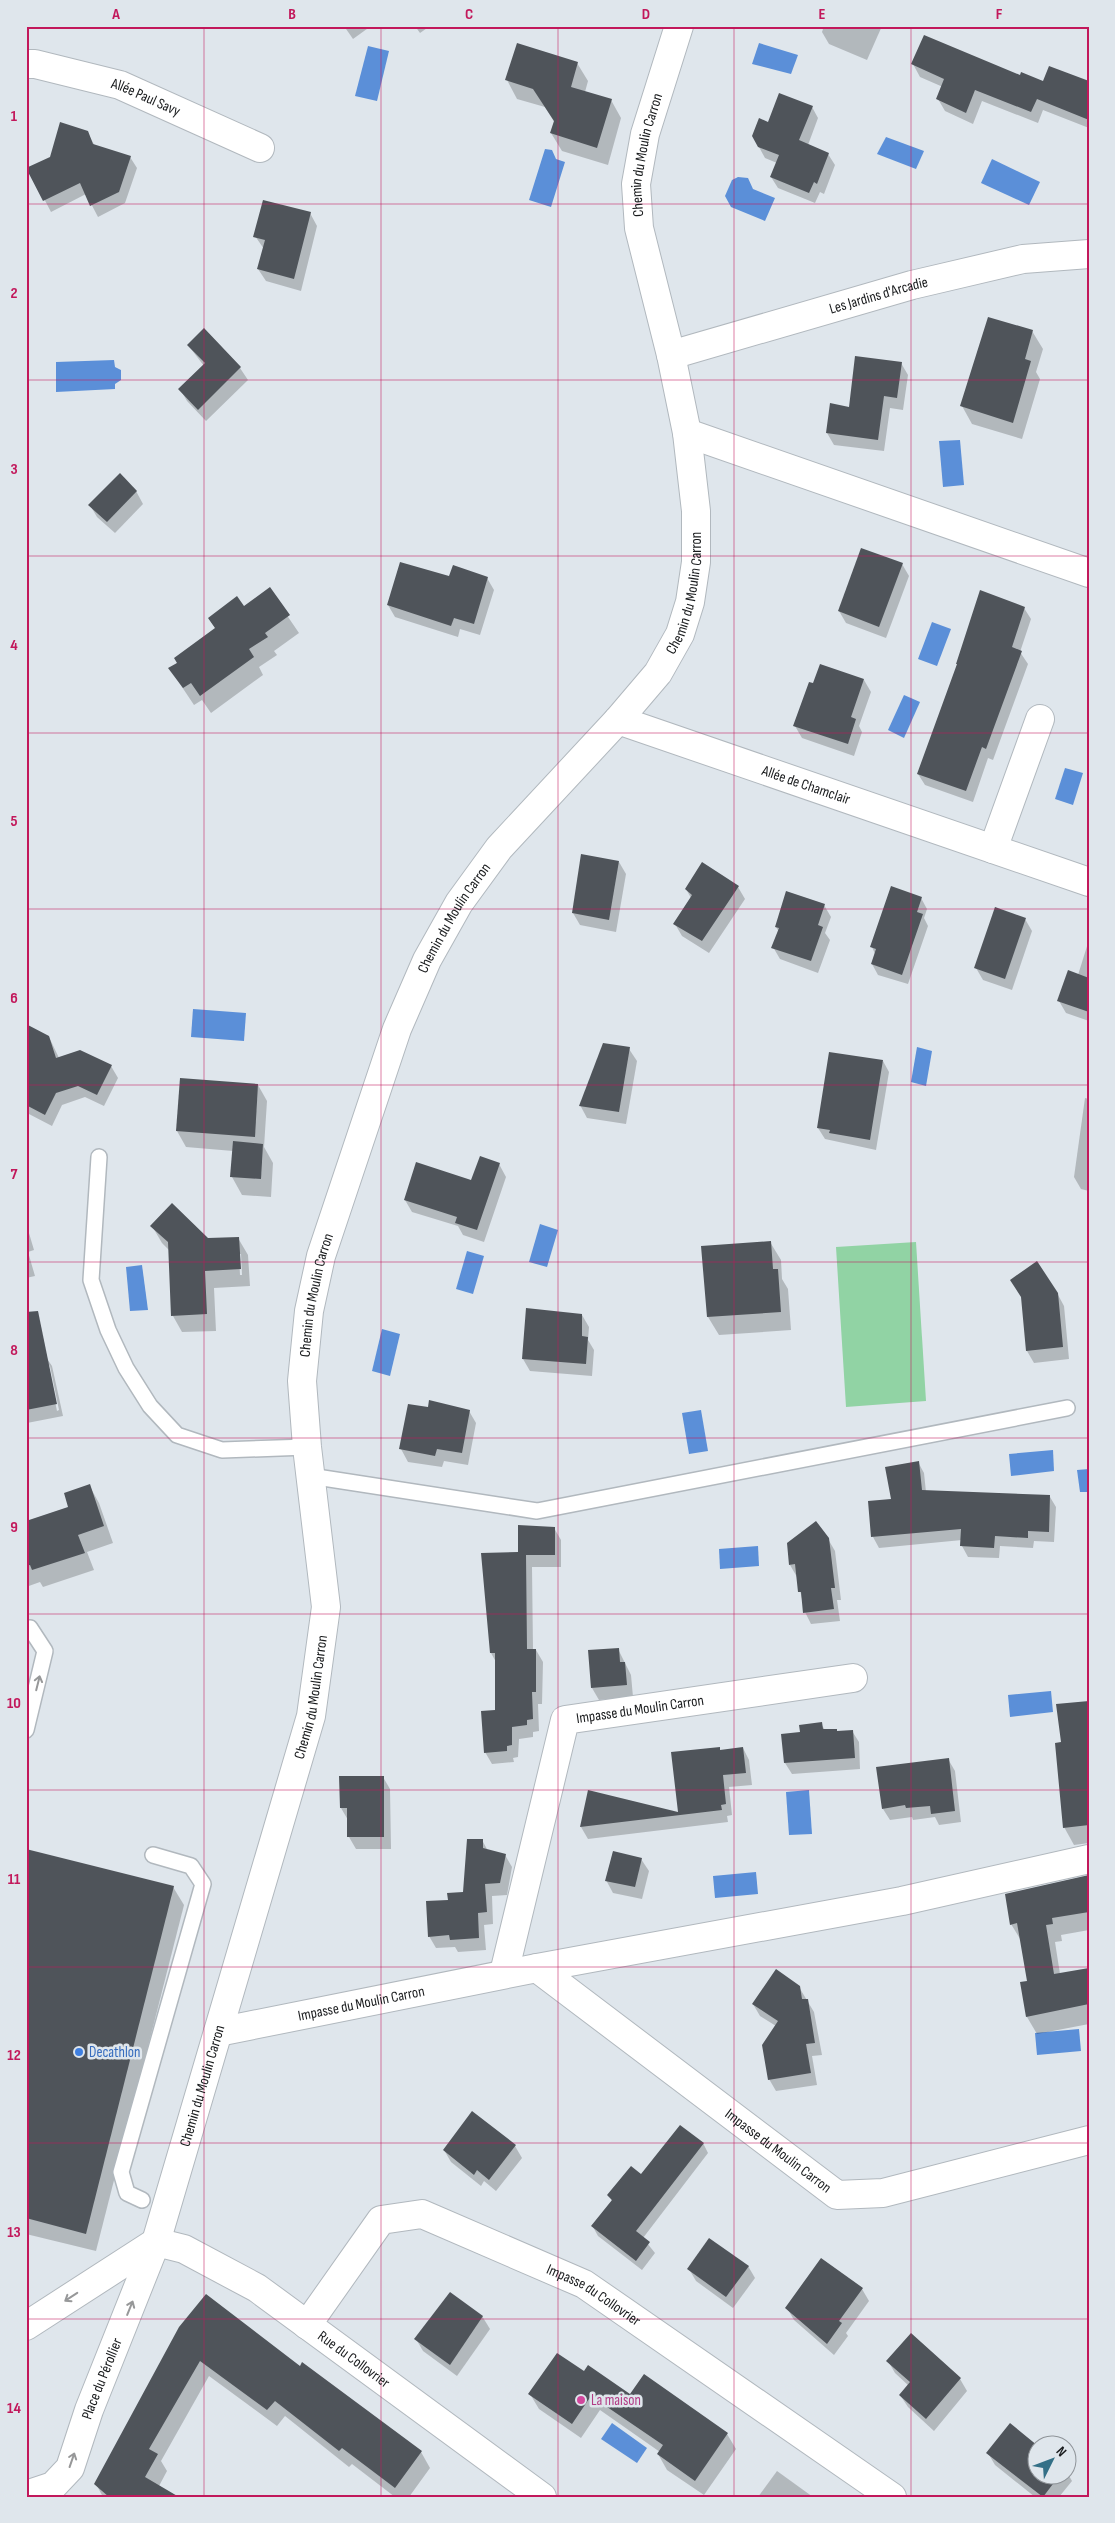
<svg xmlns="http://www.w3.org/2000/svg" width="1115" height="2523" font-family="'Sofia Sans Condensed',sans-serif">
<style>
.green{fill:#91d3a4}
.water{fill:#5b8fd8}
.shadow{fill:#0003;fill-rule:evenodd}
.building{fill:#4f545a}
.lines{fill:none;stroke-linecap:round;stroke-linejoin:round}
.service-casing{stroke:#b1b8be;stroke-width:18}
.minor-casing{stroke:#b1b8be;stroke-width:30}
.tertiary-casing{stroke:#b1b8be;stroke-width:30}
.service{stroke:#fff;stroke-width:15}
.minor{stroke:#fff;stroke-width:28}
.tertiary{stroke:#fff;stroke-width:28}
.oneway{stroke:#979899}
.grid{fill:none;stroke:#c2185b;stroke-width:1;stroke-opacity:0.55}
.shop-dot{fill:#3f7fe0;stroke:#dfe6ec;stroke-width:2}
.hotel-dot{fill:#d1479c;stroke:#dfe6ec;stroke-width:2}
.labels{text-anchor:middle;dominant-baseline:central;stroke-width:5;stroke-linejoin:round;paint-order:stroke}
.street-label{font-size:15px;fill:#181a1c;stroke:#dfe6ec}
.shop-label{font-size:15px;fill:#366cbe;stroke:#dfe6ec;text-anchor:start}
.hotel-label{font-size:15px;fill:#b23c85;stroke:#dfe6ec;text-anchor:start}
.neatline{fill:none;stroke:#c2185b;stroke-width:2}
.grid-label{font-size:16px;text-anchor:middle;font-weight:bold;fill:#c2185b}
</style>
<rect width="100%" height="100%" fill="#dfe6ec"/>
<polygon class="green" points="916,1242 926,1401 846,1407 836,1247"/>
<g class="water">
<polygon points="759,43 798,55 791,74 752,64"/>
<polygon points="368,46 389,51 377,101 355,96"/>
<polygon points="886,137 924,151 916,169 877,154"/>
<polygon points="545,149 552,150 556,159 565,162 551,207 529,200"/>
<polygon points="992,159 1040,182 1029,205 981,183"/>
<polygon points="738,177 748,178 753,189 775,198 765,221 731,207 725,196 732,180"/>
<polygon points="114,360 115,367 121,370 121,380 115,384 115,389 56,392 56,362"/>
<polygon points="960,440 964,485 943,487 939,441"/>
<polygon points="932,622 951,629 937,666 918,659"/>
<polygon points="904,695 920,702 904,738 888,730"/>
<polygon points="1065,768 1083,773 1073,805 1055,799"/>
<polygon points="193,1009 246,1013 244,1041 191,1037"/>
<polygon points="917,1047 932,1051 926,1086 911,1082"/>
<polygon points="540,1224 558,1230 547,1267 529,1262"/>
<polygon points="467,1251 484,1256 473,1294 456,1289"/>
<polygon points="142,1265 148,1310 130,1311 126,1267"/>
<polygon points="382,1329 400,1334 390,1376 372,1371"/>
<polygon points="701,1410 708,1451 689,1454 682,1413"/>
<polygon points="1053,1450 1054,1471 1011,1476 1009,1454"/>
<polygon points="1089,1469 1089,1492 1080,1492 1077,1470"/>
<polygon points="758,1546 759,1566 720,1569 719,1549"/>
<polygon points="1051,1691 1053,1712 1010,1717 1008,1695"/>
<polygon points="809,1790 812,1834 789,1835 786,1792"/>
<polygon points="756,1872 758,1894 715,1898 713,1876"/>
<polygon points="1079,2029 1081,2051 1037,2055 1035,2033"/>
<polygon points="612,2423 647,2448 637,2463 601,2439"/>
</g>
<g class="shadow">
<polygon points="344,26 371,26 353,39"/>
<polygon points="415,26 430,26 420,33"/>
<polygon points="824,26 882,26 867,60 829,44 822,32"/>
<polygon points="885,26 894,26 893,29"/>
<polygon points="577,63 588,81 585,92 611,100 621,118 608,165 562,151 551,133 555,123 545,107 517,99 507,80"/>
<polygon points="913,64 1044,82 1089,82 1089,128 1043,110 1038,123 982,101 973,124 945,111 938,99 943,87 920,77"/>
<polygon points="812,107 818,118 808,145 828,154 835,165 824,194 820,192 815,203 778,188 771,177 777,163 765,158 753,136 769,123"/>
<polygon points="87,132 95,146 130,157 137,168 125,203 98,217 86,194 51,212 28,168 51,158"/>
<polygon points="310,213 317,226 301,291 266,281 258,269 264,249 255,236"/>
<polygon points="1032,331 1043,349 1036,372 1040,379 1022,439 972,424 962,406"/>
<polygon points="188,345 240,368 248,380 206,421 187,401 180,389 204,366"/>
<polygon points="901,363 908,375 903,410 890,408 884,451 834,445 827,433 850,409"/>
<polygon points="136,491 143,504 115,533 97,517 90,505"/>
<polygon points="902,564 909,576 886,638 846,623 839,611"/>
<polygon points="450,577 487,578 494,590 480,635 460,629 458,637 395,617 388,605"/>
<polygon points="269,589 299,633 274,651 277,655 259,667 263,675 211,713 202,700 194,705 170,669 216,629 209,619 244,608"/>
<polygon points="1024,608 1031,619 1020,652 1028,664 993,760 988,758 973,802 925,785 918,774"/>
<polygon points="864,680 871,692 859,726 862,732 854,756 802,738 795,726"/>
<polygon points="619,862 626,874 616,932 580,925 573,913"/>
<polygon points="738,887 745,899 709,953 682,936 675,924 691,898 686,889"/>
<polygon points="921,898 927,909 924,918 928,926 908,984 878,975 872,964 875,954 872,947"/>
<polygon points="824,905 831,917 825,933 830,940 818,973 780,959 773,947 779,932 776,927"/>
<polygon points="1025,919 1032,931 1012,990 983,980 976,968"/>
<polygon points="1088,943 1089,943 1089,1021 1066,1013 1059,1001 1078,975"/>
<polygon points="26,1026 49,1037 59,1058 111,1066 118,1078 104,1106 85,1097 62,1105 52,1126 27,1113"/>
<polygon points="629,1049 637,1061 626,1124 587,1118 580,1105"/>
<polygon points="883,1061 889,1072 876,1150 825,1139 818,1128"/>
<polygon points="258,1085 267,1101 264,1147 273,1163 271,1197 242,1195 232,1177 233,1151 186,1147 177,1131"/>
<polygon points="1085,1098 1089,1099 1089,1191 1081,1189 1074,1177"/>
<polygon points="499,1164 506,1177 484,1242 463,1235 458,1226 412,1212 405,1200 472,1181"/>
<polygon points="26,1223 34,1250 28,1252 35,1276 26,1278"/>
<path d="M152 1226 208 1239 238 1238 248 1255 250 1286 214 1288 216 1331 182 1332 173 1316 169 1250 162 1243ZM239 1254H241L242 1275H240Z"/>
<polygon points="770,1242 781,1260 782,1279 788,1289 791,1330 719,1335 708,1317 703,1248"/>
<polygon points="1057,1293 1064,1306 1069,1359 1034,1363 1027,1351 1022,1298"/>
<polygon points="582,1315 589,1327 588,1340 594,1350 592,1376 530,1371 523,1359"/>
<path d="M26 1328 52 1366 63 1416 27 1423 26 1422ZM47 1362 50 1366 59 1410 57 1411Z"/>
<polygon points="469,1411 476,1423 468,1465 444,1461 442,1467 408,1462 401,1449"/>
<polygon points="918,1462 924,1473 926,1492 1050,1497 1056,1507 1054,1542 1034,1541 1033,1548 1000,1546 999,1558 968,1557 962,1546 962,1540 879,1548 873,1537 893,1500"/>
<polygon points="89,1485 99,1503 113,1543 87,1552 94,1570 43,1587 40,1582 26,1587 26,1523 70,1508"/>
<polygon points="554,1528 561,1540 561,1567 532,1567 533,1650 536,1650 543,1662 542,1704 538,1704 539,1731 533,1732 533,1737 519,1739 518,1757 513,1758 514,1762 492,1764 485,1752 497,1711 496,1662 491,1653 519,1553"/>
<polygon points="828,1539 835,1551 841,1600 837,1600 840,1621 811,1624 805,1612 797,1577 790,1565"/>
<polygon points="618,1649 631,1675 633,1697 599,1700 592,1688"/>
<polygon points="1089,1702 1089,1843 1074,1845 1064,1827"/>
<polygon points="821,1724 825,1730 837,1733 852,1731 859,1742 860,1769 792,1774 785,1763 782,1735 801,1734"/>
<polygon points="719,1748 721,1751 743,1748 749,1760 752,1785 729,1787 732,1815 727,1816 728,1822 588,1839 581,1827 589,1791 680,1814"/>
<polygon points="948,1759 955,1771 961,1822 939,1825 935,1817 913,1820 912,1817 890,1820 883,1809"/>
<polygon points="383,1777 390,1789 391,1849 356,1849 349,1837 348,1820 341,1808"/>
<polygon points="482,1840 488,1851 505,1855 512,1867 507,1895 492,1896 493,1924 484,1925 486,1950 458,1952 455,1947 436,1948 429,1936 449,1901 465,1893"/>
<polygon points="26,1850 173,1887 184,1905 96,2251 26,2234"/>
<polygon points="641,1859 649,1871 642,1899 613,1893 606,1880"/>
<polygon points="1089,1876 1089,1930 1061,1935 1062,1941 1055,1942 1060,1974 1089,1969 1089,2024 1037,2034 1027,2017 1028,1982 1022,1942 1011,1924"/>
<polygon points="799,1987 814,2012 822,2055 812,2056 817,2085 776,2091 769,2079 776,2026 760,2016 753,2004"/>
<polygon points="703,2143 708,2153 643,2238 655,2253 642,2270 598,2236 593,2227 612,2201 609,2195"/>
<polygon points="515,2146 522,2158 496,2191 484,2181 481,2186 451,2162 444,2150"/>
<polygon points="822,2260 862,2289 869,2301 846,2333 848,2336 834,2355 794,2320 787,2308"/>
<polygon points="748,2266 755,2278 733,2308 696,2281 689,2269"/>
<polygon points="482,2316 490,2329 457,2376 423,2351 416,2339"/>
<polygon points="180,2327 300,2367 421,2452 430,2468 409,2497 395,2497 352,2464 349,2467 285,2416 277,2426 209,2376 161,2461 167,2471 159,2486 176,2497 103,2497 96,2484"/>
<polygon points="888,2361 960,2379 967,2391 934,2431 908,2407 900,2395 909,2386 895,2373"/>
<polygon points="585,2372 631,2395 727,2434 736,2449 704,2495 667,2470 658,2454 660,2452 600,2410 581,2438 539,2409 530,2394"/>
<polygon points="988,2453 1038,2476 1068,2476 1068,2474 1072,2481 1059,2497 1035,2497 995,2465"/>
<polygon points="777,2471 813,2497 758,2497"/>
</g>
<g class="building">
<polygon points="924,35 1020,75 1021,72 1043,81 1049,66 1089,81 1089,120 1037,99 1031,112 975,90 966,113 936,99 944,79 911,64"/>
<polygon points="517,43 578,62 571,87 612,99 597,148 550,133 554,121 533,89 505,80"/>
<polygon points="779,93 813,106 799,140 829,153 817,184 814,182 809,193 770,177 779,155 758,147 752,136 759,118 768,122"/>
<polygon points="60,122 88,131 93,144 131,156 119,192 90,206 80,183 43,201 26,168 50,157"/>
<polygon points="263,200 311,212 294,279 257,269 265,240 253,237"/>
<polygon points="988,317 1033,330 1025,359 1031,361 1013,423 960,406"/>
<polygon points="204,328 241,367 198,410 178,389 205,363 187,345"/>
<polygon points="855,356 902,362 897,398 884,396 878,440 826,433 830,403 849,407"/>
<polygon points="120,473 137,491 107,522 88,505"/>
<polygon points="861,548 903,563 879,627 838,611"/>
<polygon points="400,562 449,576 453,565 488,577 474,624 454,618 451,626 387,605"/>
<polygon points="270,587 290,615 265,633 268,637 249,649 254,657 200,696 191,683 183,688 168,668 177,663 174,658 215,628 208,618 237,596 244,606"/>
<polygon points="980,590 1025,607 1012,647 1022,651 986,749 982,747 966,791 917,774 957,664 956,664"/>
<polygon points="820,664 864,679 851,717 856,719 848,744 793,726 809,682 813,683"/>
<polygon points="581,854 619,861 609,920 572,913"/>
<polygon points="702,862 739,886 702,941 673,924 692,895 685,889"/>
<polygon points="891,886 922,897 917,912 923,914 902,975 871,964 876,949 870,947"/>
<polygon points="786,891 825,904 818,925 823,927 811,961 771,948 779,928 775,927"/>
<polygon points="995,907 1026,918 1005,979 974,968"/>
<polygon points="1068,970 1089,978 1089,1012 1057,1001"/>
<polygon points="26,1024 49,1036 56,1058 80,1050 112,1065 97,1095 78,1086 56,1093 45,1115 26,1105"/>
<polygon points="603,1043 630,1047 619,1112 579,1106"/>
<polygon points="829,1052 883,1060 870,1140 829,1133 830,1130 817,1128"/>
<polygon points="180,1078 258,1084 255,1137 176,1131"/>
<polygon points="233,1141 263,1144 261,1179 230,1177"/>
<polygon points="480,1156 500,1163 477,1230 455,1223 457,1217 404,1200 416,1162 471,1180"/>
<polygon points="172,1203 208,1238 239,1237 241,1269 205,1271 207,1314 171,1316 168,1242 150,1226"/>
<polygon points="771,1241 773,1269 778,1269 781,1312 707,1317 701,1246"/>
<polygon points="1037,1261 1058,1293 1063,1347 1026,1351 1021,1297 1010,1280"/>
<polygon points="526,1308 582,1314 582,1336 588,1337 586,1364 522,1359"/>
<polygon points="38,1311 57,1404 26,1410 26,1312"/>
<polygon points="429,1400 470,1410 462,1453 437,1449 435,1456 399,1449 408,1404 428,1407"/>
<polygon points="919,1461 922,1490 1050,1495 1049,1532 1028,1531 1028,1538 995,1536 994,1548 960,1546 961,1529 871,1537 868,1501 891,1499 885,1467"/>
<polygon points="90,1484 104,1526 78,1535 85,1553 32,1570 30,1565 26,1566 26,1521 68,1507 64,1493"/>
<polygon points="816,1521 829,1538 835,1588 831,1588 834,1609 803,1613 801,1592 798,1592 795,1564 789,1565 787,1543"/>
<polygon points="518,1525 555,1527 555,1555 526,1555 527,1649 536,1649 536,1692 532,1692 533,1719 527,1720 527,1725 512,1727 512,1745 507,1746 507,1751 484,1753 481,1711 495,1710 495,1653 490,1653 481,1553 518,1552"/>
<polygon points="619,1648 620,1662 625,1662 627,1685 591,1688 588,1650"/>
<polygon points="1089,1701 1089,1825 1063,1828 1055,1743 1061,1742 1056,1704"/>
<polygon points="822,1722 823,1729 837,1729 837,1731 853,1730 855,1758 784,1763 781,1734 800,1732 799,1725"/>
<polygon points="720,1747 720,1750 743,1747 746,1773 723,1775 726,1804 721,1805 722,1810 580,1827 588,1790 678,1812 671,1752"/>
<polygon points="949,1758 955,1811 931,1814 930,1806 906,1808 905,1805 882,1809 876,1767"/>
<polygon points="339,1776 384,1776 384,1837 347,1837 347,1808 340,1808"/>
<polygon points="467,1839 483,1839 483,1848 506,1854 500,1883 485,1884 487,1912 478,1913 479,1938 450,1940 449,1935 428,1937 426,1901 448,1900 447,1893 463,1892"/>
<polygon points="26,1849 174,1886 86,2234 26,2218"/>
<polygon points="613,1851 642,1858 635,1887 605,1881"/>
<polygon points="1089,1875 1089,1912 1052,1918 1053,1924 1046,1925 1054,1974 1089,1968 1089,2004 1026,2017 1020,1982 1027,1981 1017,1923 1010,1925 1005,1894"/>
<polygon points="776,1969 800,1986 802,1999 808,1999 815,2043 806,2044 811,2073 768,2080 762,2045 778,2021 752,2004"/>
<polygon points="472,2111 516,2145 489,2180 477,2170 474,2175 443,2150"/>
<polygon points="680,2125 704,2143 636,2231 650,2242 636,2261 591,2226 612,2200 607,2195 631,2166 641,2174"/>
<polygon points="709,2238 749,2266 726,2297 687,2269"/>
<polygon points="821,2258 863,2288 839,2321 842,2323 827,2344 785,2308"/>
<polygon points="450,2292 483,2316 450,2365 414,2339"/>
<polygon points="206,2294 300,2366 302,2362 422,2451 395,2488 342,2448 339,2451 275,2401 267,2410 200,2361 149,2449 158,2454 145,2477 179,2497 109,2497 94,2484 179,2327"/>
<polygon points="911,2333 961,2378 926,2419 899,2395 910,2382 886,2361"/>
<polygon points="557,2353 584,2371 588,2365 630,2394 644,2374 728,2433 695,2481 657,2454 663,2445 591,2396 572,2424 528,2394"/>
<polygon points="1010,2423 1038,2446 1038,2476 1059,2476 1043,2497 986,2453"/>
</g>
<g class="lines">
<defs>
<g id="service">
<polyline points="99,1157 91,1280 108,1330 126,1368 150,1406 177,1435 222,1450 307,1447"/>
<polyline points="310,1476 537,1511 1067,1408"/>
<polyline points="26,1628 30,1628 45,1651 26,1730"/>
<polyline points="142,2200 127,2193 121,2172 203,1884 191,1866 153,1855"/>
</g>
<g id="minor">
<path id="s1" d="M26 64H35L120 85 260 148"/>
<path id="s2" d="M671 355 912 285 1023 259 1089 254"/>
<polyline points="687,433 1089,573"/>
<path id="s3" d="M618 720 1089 882"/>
<polyline points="993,849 1040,719"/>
<polyline points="537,1968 902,1901 1089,1859"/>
<path id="s4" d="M504 1973 565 1720 853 1678"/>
<path id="s5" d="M218 2032 537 1968 837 2195 883 2193 1089 2140"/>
<path id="s6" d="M156 2242 184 2249 257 2288 542 2497"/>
<path id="s7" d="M307 2325 381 2220 422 2214 584 2284 892 2497"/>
</g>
<g id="tertiary">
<polyline points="26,2326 156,2242"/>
<path id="s8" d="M26 2495 53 2486 70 2468 89 2410 156 2242 311 1716 326 1607 307 1447 302 1381 309 1311 321 1256 397 1029 427 960 459 903 499 848 618 720 658 673 680 634 690 602 696 562V511L687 433 671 355 639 228 636 184 645 134 679 26"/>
</g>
</defs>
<use href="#service" class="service-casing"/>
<use href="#minor" class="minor-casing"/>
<use href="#tertiary" class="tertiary-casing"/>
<use href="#service" class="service"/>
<use href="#minor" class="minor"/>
<use href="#tertiary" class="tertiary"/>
</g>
<defs><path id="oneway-shaft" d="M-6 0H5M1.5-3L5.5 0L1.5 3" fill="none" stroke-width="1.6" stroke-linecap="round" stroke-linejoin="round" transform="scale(1.25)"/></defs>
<g class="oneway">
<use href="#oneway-shaft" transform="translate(38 1683) rotate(-76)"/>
<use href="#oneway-shaft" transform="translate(71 2297) rotate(147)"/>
<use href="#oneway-shaft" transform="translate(130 2308) rotate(-68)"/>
<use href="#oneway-shaft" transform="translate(72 2460) rotate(-71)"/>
</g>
<path class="grid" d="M204 26V2497M381 26V2497M558 26V2497M734 26V2497M911 26V2497M26 204H1089M26 380H1089M26 556H1089M26 733H1089M26 909H1089M26 1085H1089M26 1262H1089M26 1438H1089M26 1614H1089M26 1790H1089M26 1967H1089M26 2143H1089M26 2319H1089"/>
<circle class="shop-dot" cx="79" cy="2052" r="5"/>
<circle class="hotel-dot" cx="581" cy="2400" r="5"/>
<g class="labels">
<g class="street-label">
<text stroke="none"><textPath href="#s1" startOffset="125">Allée Paul Savy</textPath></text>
<text stroke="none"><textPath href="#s8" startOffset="2525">Chemin du Moulin Carron</textPath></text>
<text stroke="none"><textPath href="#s2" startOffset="216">Les Jardins d'Arcadie</textPath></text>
<text stroke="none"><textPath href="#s8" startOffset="2078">Chemin du Moulin Carron</textPath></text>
<text stroke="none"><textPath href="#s3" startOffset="199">Allée de Chamclair</textPath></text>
<text stroke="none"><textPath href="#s8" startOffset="1672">Chemin du Moulin Carron</textPath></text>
<text stroke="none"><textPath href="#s8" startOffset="1268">Chemin du Moulin Carron</textPath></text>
<text stroke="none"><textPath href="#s8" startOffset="862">Chemin du Moulin Carron</textPath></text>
<text stroke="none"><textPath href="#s4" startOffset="336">Impasse du Moulin Carron</textPath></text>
<text stroke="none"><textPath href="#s5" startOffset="146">Impasse du Moulin Carron</textPath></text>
<text stroke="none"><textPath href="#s8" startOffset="458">Chemin du Moulin Carron</textPath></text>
<text stroke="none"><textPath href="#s5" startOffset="628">Impasse du Moulin Carron</textPath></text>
<text stroke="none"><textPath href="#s7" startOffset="360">Impasse du Collovrier</textPath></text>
<text stroke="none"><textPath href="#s6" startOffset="232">Rue du Collovrier</textPath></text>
<text stroke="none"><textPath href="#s8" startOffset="148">Place du Pérollier</textPath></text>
</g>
<g class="shop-label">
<text x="89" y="2052">Decathlon</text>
</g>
<g class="hotel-label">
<text x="591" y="2400">La maison</text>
</g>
</g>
<rect width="1115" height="2523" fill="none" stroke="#dfe6ec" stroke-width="55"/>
<g transform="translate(1052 2460) rotate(48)"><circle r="24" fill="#dfe6ec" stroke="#8f9499"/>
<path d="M0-4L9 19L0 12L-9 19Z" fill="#347087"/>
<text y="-8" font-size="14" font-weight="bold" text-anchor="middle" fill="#181a1c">N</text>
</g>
<rect x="28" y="28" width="1060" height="2468" class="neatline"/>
<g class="grid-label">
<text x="116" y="19">A</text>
<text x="292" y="19">B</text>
<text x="469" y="19">C</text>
<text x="646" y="19">D</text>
<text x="822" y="19">E</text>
<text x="999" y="19">F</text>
<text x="14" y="121">1</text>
<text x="14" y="298">2</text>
<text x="14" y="474">3</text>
<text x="14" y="650">4</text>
<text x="14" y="826">5</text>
<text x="14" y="1003">6</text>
<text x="14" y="1179">7</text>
<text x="14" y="1355">8</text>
<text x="14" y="1532">9</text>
<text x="14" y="1708">10</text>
<text x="14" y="1884">11</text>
<text x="14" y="2060">12</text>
<text x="14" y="2237">13</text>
<text x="14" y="2413">14</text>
</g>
</svg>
